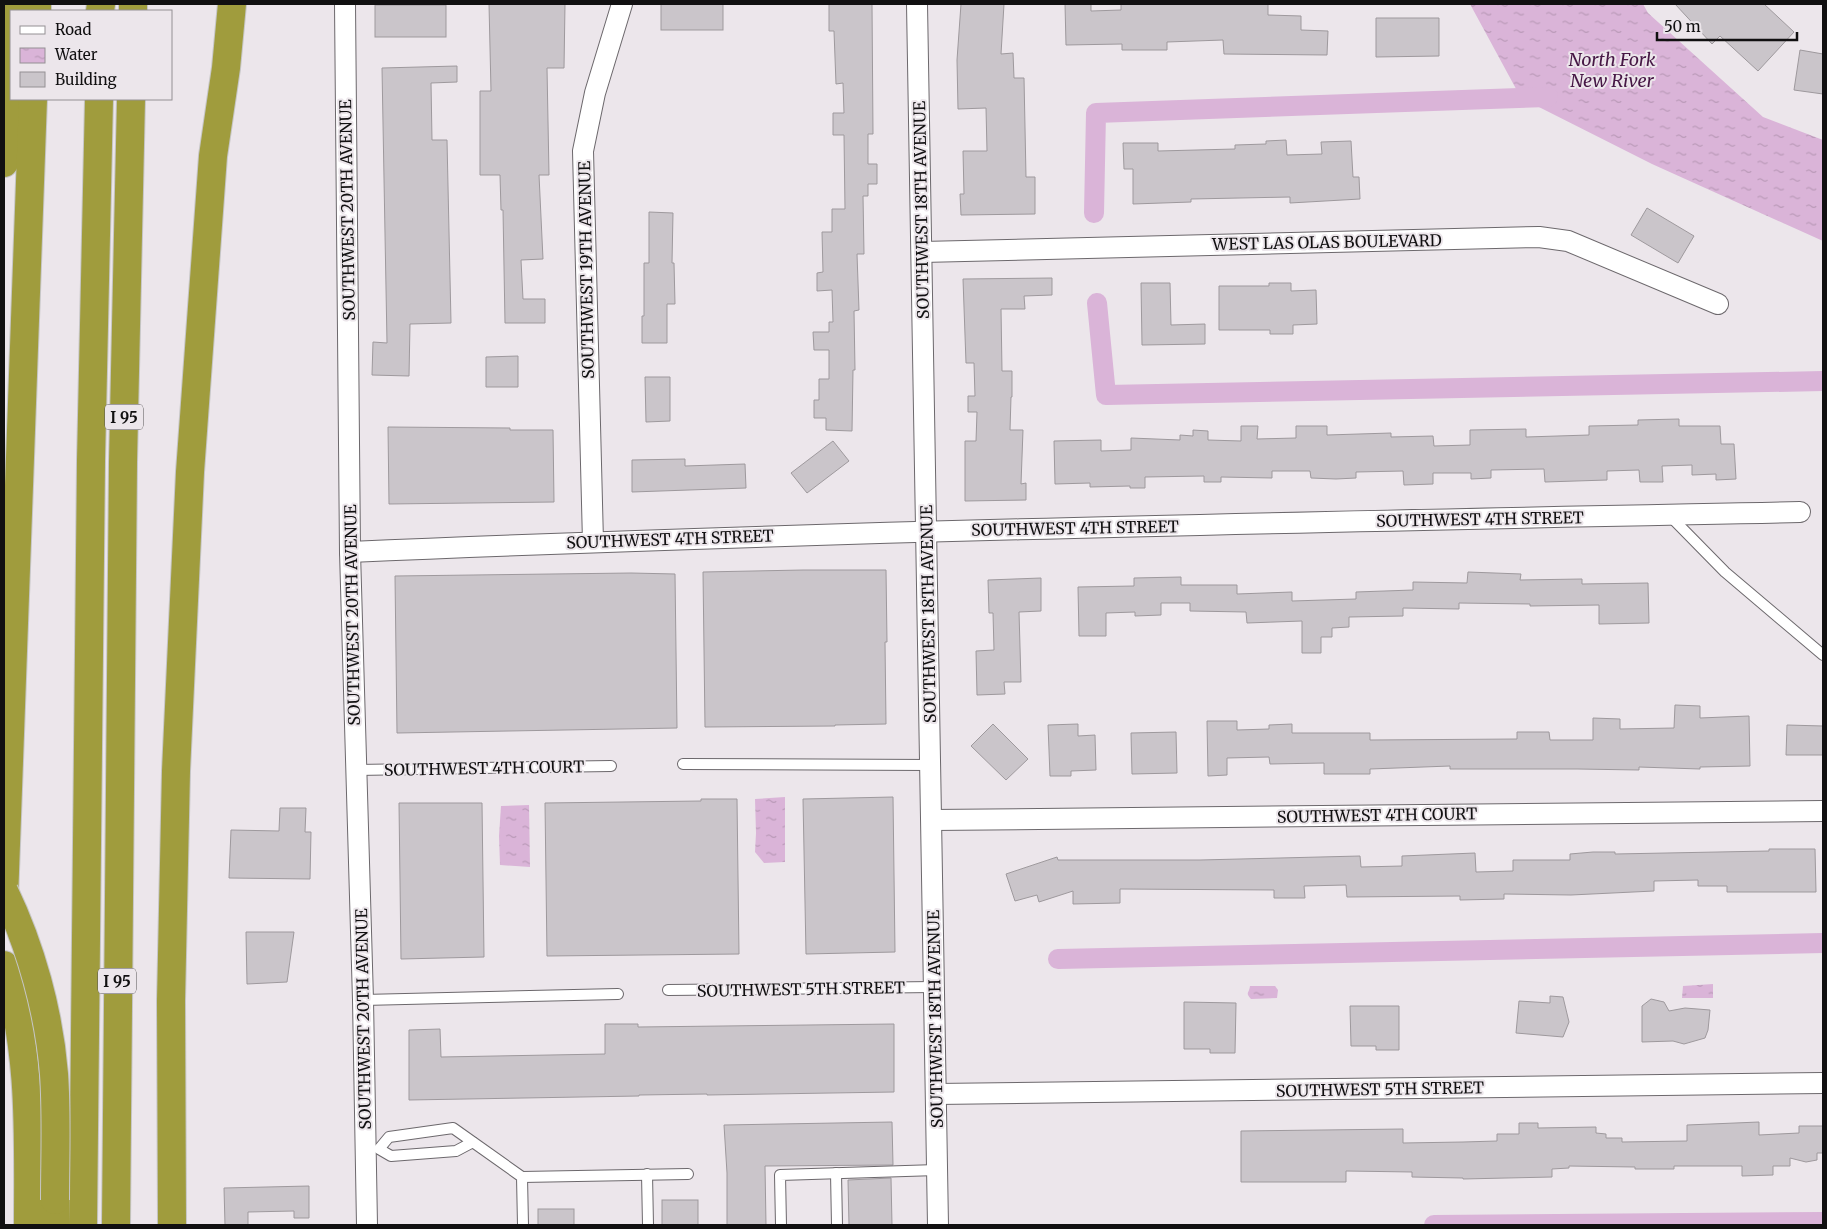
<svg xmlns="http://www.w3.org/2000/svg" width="1827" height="1229" font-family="Merriweather,serif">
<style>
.water{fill:url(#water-ripples)}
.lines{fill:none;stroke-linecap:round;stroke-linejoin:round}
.canal{stroke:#dab4d8;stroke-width:20}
.building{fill:#cac5ca;stroke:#9e999d}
.lane-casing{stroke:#6c686c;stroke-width:12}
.street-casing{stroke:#6c686c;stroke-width:22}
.highway-casing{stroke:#c6c6c6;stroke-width:30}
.lane{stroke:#fff;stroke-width:10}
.street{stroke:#fff;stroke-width:20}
.highway{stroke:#a09c3d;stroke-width:28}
.highway-bridge-casing{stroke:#c6c6c6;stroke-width:30;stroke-linecap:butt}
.highway-bridge{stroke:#a09c3d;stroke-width:28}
.labels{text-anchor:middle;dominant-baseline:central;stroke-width:4;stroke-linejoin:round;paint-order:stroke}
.shield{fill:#ece6eb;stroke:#535052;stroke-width:1}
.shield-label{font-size:15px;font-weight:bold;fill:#111011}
.street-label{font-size:16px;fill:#111011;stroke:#ece6eb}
.water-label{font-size:18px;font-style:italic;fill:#461745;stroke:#ece6eb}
</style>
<defs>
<pattern id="water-ripples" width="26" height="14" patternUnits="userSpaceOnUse" patternTransform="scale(1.25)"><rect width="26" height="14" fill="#dab4d8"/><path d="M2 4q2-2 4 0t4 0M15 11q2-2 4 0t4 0" fill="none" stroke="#ba9ab8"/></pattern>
</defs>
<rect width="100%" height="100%" fill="#ece6eb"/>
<g class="water">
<polygon points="1470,4 1643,4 1648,13 1763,117 1823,140 1823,241 1652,164 1521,98"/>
<polygon points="785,797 785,862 764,863 755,852 756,833 755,799"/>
<polygon points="529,805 530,867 500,865 499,836 501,806"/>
<polygon points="1713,984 1713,998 1682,998 1683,986"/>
<path d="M1250 986H1275L1278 990 1277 998 1251 999C1245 992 1249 994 1250 986Z"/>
</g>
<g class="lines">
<g class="canal">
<polyline points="1094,213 1096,113 1548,97"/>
<polyline points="1097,303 1106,395 1823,381"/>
<polyline points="1058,959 1823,943"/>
<polyline points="1434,1225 1823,1222"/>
</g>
</g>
<g class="building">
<polygon points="489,4 565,4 564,68 547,68 549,175 539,175 543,259 521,260 523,299 545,299 545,323 505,323 503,210 501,210 500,175 480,175 480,91 491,91"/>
<rect x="661" y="4" width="62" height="26"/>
<polygon points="829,4 872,4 873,134 868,134 868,164 877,164 877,184 868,184 868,196 863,196 864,254 857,254 859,310 854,311 855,370 853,370 852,431 826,430 826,418 814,418 814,400 819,400 819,379 829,379 829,350 814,350 813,332 829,332 829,322 833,322 832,290 817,291 817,273 823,272 822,232 832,232 832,209 845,209 844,135 833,135 833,113 844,113 843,83 836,84 834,31 829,31"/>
<polygon points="961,4 1004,4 1001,54 1013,53 1014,78 1024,78 1026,177 1035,177 1035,214 961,215 960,194 964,194 963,151 987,151 986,108 958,109 957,60"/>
<polygon points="1065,4 1091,4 1091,11 1121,10 1121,4 1268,4 1268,15 1301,16 1301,30 1328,31 1327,55 1224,54 1223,40 1167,42 1167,50 1122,50 1122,44 1066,45"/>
<polygon points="1675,4 1764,4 1794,32 1758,71 1720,36 1712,44"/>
<rect x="375" y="5" width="71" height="32"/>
<polygon points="1376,18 1439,18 1439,56 1376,57"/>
<polygon points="1800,50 1823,54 1823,94 1794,90"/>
<polygon points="457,66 457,82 431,83 432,140 447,140 451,323 410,324 409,376 372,375 373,342 387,343 382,68"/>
<polygon points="1286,140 1287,155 1322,154 1321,142 1351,141 1353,177 1359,177 1360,199 1290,203 1290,197 1191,199 1191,202 1133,204 1133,169 1124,169 1123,143 1158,143 1158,151 1235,149 1235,145 1266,144 1266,141"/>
<polygon points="1647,208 1694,236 1678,263 1631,235"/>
<polygon points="649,212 673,213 672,263 674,263 675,304 667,304 667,343 642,343 642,316 644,316 644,263 649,263"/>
<polygon points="1052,278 1052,295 1024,296 1025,309 1001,309 1002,371 1012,371 1012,397 1011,397 1010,430 1023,430 1021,484 1026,483 1026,500 965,501 965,441 976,441 977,412 968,412 968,396 975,396 974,363 966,363 963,279"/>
<polygon points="1141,283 1170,283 1171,325 1205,324 1205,344 1142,345"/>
<polygon points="1269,283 1291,283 1291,291 1316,290 1317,324 1293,325 1293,334 1270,334 1270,330 1219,330 1219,286 1269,286"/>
<polygon points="518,356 518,387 486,387 486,357"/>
<polygon points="645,377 670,377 670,421 646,422"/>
<polygon points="1679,419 1679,426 1720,426 1721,444 1734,444 1736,479 1716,480 1716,474 1692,475 1692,465 1662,466 1663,482 1640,482 1639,470 1607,471 1607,480 1545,482 1544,469 1491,470 1491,478 1471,479 1471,473 1433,473 1433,484 1404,485 1403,471 1356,472 1356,478 1336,479 1311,478 1310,471 1272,471 1272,478 1221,477 1221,482 1204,482 1204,476 1145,477 1145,488 1130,488 1130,486 1090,487 1090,483 1055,484 1054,441 1101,440 1101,451 1131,450 1131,438 1180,440 1180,435 1193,436 1193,430 1208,431 1208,440 1241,441 1241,426 1258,426 1257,439 1296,438 1296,426 1327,426 1327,435 1391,433 1391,437 1433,436 1434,446 1470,445 1470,430 1526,429 1526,437 1589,435 1589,426 1638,425 1638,420"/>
<polygon points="388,427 510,428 510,430 553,430 554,502 389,504"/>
<polygon points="833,441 849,461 807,493 791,473"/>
<polygon points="685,459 685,466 745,464 746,488 632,492 632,460"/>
<polygon points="803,570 886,570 887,642 885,642 886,724 835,725 835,726 705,727 703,572"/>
<polygon points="1468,572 1521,574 1520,580 1582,579 1582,584 1648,583 1649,623 1599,624 1599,605 1530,606 1530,604 1459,603 1459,609 1403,608 1403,616 1349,617 1349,627 1332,628 1332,637 1321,637 1321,653 1302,653 1302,621 1247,623 1246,612 1190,611 1190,603 1161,603 1161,615 1135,616 1135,612 1106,613 1106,636 1079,636 1078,587 1134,586 1134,578 1181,577 1181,585 1237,585 1237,594 1292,592 1292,601 1356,599 1356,592 1413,590 1413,582 1467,583"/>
<polygon points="631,573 675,574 677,728 397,733 395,576"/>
<polygon points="1041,578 1041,611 1019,612 1021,682 1004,682 1005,694 977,695 976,651 994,650 993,613 989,613 988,580"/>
<polygon points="1675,705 1700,706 1700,718 1749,716 1750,766 1700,767 1700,769 1639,767 1639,770 1578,769 1450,769 1450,766 1370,769 1370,774 1324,774 1324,763 1270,764 1269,757 1227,758 1227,775 1208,776 1207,721 1237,721 1237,730 1269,729 1269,725 1292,724 1292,733 1370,733 1370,740 1517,739 1517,732 1549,732 1550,740 1593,740 1593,718 1620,719 1620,729 1674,728"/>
<polygon points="993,724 1028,759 1006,780 971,746"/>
<polygon points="1078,724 1078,736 1095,735 1096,770 1071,771 1071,776 1050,776 1048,725"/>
<polygon points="1787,725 1823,726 1823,755 1786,755"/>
<polygon points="1176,732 1177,773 1132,774 1131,733"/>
<polygon points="893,797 895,952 806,954 803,799"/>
<polygon points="701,799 737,799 739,954 547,956 545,803 701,801"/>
<polygon points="399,803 482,803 484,957 401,959"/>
<polygon points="280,808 306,808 305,832 311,832 310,879 229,878 231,830 279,831"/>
<polygon points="1769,849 1815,849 1816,892 1727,892 1727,886 1698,886 1698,880 1654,881 1654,891 1571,895 1504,894 1504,899 1460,900 1460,896 1347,897 1346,885 1304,886 1305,898 1274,898 1274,890 1120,889 1120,903 1073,904 1073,891 1039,902 1037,895 1015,901 1006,874 1057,857 1058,860 1200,860 1360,856 1361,867 1402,866 1402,856 1475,853 1476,872 1513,871 1513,860 1570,860 1570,854 1593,852 1615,852 1615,854 1769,851"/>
<polygon points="246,932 294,932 287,982 247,984"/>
<polygon points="1550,996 1563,997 1569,1022 1563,1037 1516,1033 1519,1001 1550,1003"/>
<polygon points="1651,999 1664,1002 1669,1011 1685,1008 1710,1010 1708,1030 1705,1038 1684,1044 1673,1041 1642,1042 1642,1006"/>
<polygon points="1184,1002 1236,1003 1235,1053 1210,1053 1210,1049 1184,1049"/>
<polygon points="1350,1006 1399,1006 1399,1050 1376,1050 1376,1046 1351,1046"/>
<polygon points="605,1024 638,1024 638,1027 894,1024 894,1092 707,1095 707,1094 639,1095 639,1096 409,1100 409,1030 440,1029 441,1057 605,1054"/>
<polygon points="892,1122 893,1165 765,1166 766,1225 727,1225 727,1173 724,1125"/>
<polygon points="1759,1122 1759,1135 1799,1133 1799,1126 1823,1126 1823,1153 1817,1153 1817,1160 1806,1162 1790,1158 1790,1166 1773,1166 1773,1175 1742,1176 1742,1166 1674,1166 1674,1169 1635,1169 1635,1167 1569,1166 1569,1168 1552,1169 1552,1177 1463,1179 1463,1178 1412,1177 1412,1172 1346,1171 1346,1182 1241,1182 1241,1131 1403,1129 1403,1143 1463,1142 1497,1141 1497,1134 1519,1134 1519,1123 1538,1123 1538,1128 1596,1127 1596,1133 1606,1134 1606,1138 1622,1138 1622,1142 1687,1141 1687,1125"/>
<polygon points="891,1178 892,1225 849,1225 848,1180"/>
<polygon points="309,1186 309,1218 294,1218 294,1211 248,1212 248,1225 225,1225 224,1188"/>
<rect x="662" y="1200" width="36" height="25"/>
<rect x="538" y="1209" width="36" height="16"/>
</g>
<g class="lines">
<defs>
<g id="lane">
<polyline points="1670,516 1725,572 1823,655"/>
<polyline points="683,764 931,765"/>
<polyline points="356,770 611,766"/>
<polyline points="668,990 934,987"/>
<polyline points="363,1000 618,994"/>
<polyline points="473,1142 456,1151 391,1156 379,1149 389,1137 453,1128 522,1177 523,1225"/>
<polyline points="836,1173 837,1225"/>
<polyline points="647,1174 648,1225"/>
<polyline points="522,1177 688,1174"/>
<polyline points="781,1225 780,1175 937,1170"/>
</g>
<g id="street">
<polyline points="345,4 350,552 363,1000 367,1225"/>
<polyline points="917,4 938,1225"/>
<polyline points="922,252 1539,237 1568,241 1718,304"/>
<polyline points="593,542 583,151 595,93 622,4"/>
<path d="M350 552C833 531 1316 522 1800 512"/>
<polyline points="932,820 1823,811"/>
<polyline points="936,1094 1823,1083"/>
</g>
<g id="highway">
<polyline points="37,11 37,4"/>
<polyline points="100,11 101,4"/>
<polyline points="133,11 133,4"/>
<polyline points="4,163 10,4"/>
<polyline points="4,899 33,99"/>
<path d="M4 965C32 1050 28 1138 28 1225"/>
<polyline points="55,1200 55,1225"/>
<polyline points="83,1225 91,461 99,99"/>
<polyline points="116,1225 123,462 131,99"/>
<polyline points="172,1225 171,1001 176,771 190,472 213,156 226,68 232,4"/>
</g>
</defs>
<use href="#lane" class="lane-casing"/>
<use href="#street" class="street-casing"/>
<use href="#highway" class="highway-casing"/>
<use href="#lane" class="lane"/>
<use href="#street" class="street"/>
<use href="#highway" class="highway"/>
<defs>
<path id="highway-bridge" d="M4 891C31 947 49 1012 54 1074 57 1116 55 1158 55 1200"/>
</defs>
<use href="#highway-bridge" class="highway-bridge-casing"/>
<use href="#highway-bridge" class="highway-bridge"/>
</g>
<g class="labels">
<g class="shield">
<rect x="105" y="404.5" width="38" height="25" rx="4"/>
<rect x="98" y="968.5" width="38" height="25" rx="4"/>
</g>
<g class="shield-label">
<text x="124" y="417">I 95</text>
<text x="117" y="981">I 95</text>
</g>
<g class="street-label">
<text transform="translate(347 210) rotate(-91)">SOUTHWEST 20TH AVENUE</text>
<text transform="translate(921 210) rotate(-91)">SOUTHWEST 18TH AVENUE</text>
<text transform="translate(1327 242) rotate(-1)">WEST LAS OLAS BOULEVARD</text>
<text transform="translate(586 270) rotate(-91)">SOUTHWEST 19TH AVENUE</text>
<text transform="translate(1480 519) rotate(-1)">SOUTHWEST 4TH STREET</text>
<text transform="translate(1075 528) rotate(-1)">SOUTHWEST 4TH STREET</text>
<text transform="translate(670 539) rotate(-2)">SOUTHWEST 4TH STREET</text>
<text transform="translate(928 614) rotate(-91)">SOUTHWEST 18TH AVENUE</text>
<text transform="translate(352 615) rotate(-91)">SOUTHWEST 20TH AVENUE</text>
<text transform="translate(484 768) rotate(-1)">SOUTHWEST 4TH COURT</text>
<text transform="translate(1377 815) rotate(-1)">SOUTHWEST 4TH COURT</text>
<text transform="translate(801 989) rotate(-1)">SOUTHWEST 5TH STREET</text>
<text transform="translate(363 1019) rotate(-91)">SOUTHWEST 20TH AVENUE</text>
<text transform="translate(935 1019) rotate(-91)">SOUTHWEST 18TH AVENUE</text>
<text transform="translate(1380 1089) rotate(-1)">SOUTHWEST 5TH STREET</text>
</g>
<g class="water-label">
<text x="1612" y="59">North Fork<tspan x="1612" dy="21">New River</tspan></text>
</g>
</g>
<rect width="1827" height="1229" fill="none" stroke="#111011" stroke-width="10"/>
<rect x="10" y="10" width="162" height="90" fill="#ece6eb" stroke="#949094"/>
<rect x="20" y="26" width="25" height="8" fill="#ffffff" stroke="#949094"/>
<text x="55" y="35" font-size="15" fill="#111011">Road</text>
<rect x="20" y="48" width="25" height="15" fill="url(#water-ripples)" stroke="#949094"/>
<text x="55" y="60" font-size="15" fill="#111011">Water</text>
<rect x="20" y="72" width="25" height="15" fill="#cac5ca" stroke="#949094"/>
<text x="55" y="85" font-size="15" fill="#111011">Building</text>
<path d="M1657 32v8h140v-8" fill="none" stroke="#111011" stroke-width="2.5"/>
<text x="1664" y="32" font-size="15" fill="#111011" stroke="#ece6eb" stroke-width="4" paint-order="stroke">50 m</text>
</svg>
